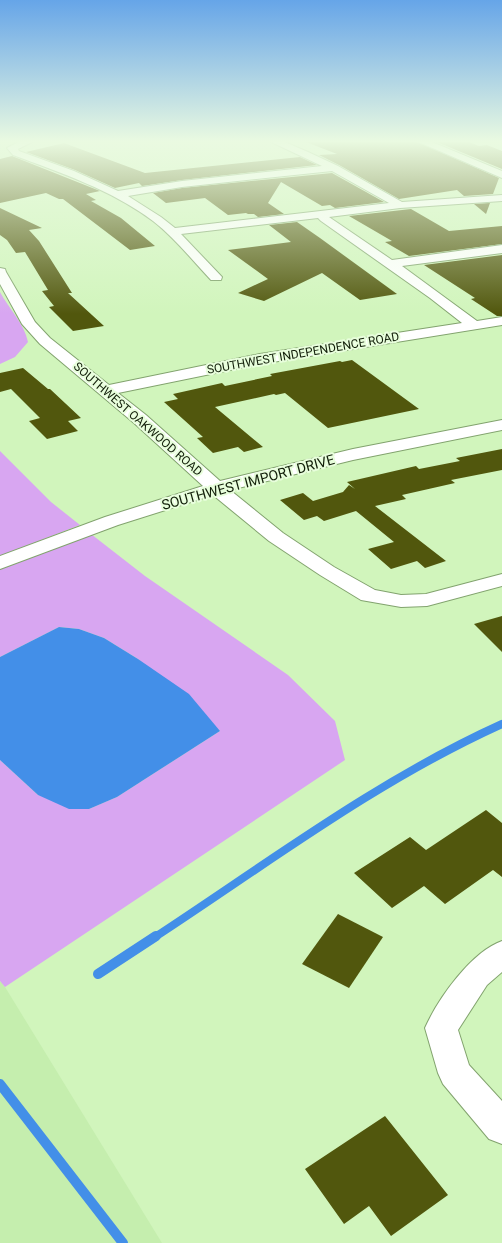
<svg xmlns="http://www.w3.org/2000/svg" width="502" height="1243" font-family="Roboto,sans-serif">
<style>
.built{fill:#c5eeae}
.green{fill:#d8a6f1}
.water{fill:#438fe8}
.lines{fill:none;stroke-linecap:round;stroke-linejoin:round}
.stream-far1{stroke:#438fe8;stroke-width:8}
.stream{stroke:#438fe8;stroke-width:10}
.building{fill:#51570d}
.minor-casing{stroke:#82a36e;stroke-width:2}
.minor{fill:#fff;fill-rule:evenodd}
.labels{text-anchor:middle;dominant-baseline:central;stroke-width:4;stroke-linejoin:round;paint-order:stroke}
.far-street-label{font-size:12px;fill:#111e09;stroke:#e8fedc}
.street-label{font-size:14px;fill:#111e09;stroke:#e8fedc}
</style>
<rect width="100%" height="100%" fill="#d1f5bc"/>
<polygon class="built" points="0,981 5,987 162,1243 0,1243"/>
<g class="green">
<path d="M0 292C9 309 24 323 28 342L15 357 0 364Z"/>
<polygon points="0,451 51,502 80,525 0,556"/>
<polygon points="91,534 145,576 288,675 335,721 345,760 5,987 0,981 0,760 38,795 89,809 117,797 220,731 138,659 104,638 79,629 59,627 0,657 0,569"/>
</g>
<polygon class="water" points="59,627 79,629 104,638 138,659 189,694 220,731 117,797 89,809 69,809 38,795 0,760 0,657"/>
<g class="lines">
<path class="stream-far1" d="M155 937C268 863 378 780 502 724"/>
<g class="stream">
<polyline points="98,974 156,936"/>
<polyline points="0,1084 123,1243"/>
</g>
</g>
<g class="building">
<polygon points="306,140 413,140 499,178 493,194 464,196 457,190 399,199 339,165 319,155 337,154 306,142"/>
<polygon points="432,140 464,140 479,146 487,145 502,151 502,169"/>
<polygon points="64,143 145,173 300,157 317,165 182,180 142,186 139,183 115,188 75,170 26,152"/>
<polygon points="12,156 100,191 86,194 96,200 91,201 121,218 155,246 130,250 63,199 59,199 46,193 0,203 0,159"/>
<polygon points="332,173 384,202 335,208 330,205 322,206 281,182 268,203 284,214 258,217 254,214 248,214 246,213 228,215 205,198 166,203 153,193 182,188"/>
<polygon points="490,203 486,214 474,204"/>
<polygon points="0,208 42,228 29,230 39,241 72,293 68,293 104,326 73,331 49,307 54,306 42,291 48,290 25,252 16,253 7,240 0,235"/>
<polygon points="411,209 449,231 502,226 502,244 409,256 385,242 392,241 349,216"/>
<polygon points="297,222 320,238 397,294 360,300 322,273 264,301 238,293 268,279 228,250 291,242 269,225"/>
<polygon points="502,255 502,316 497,316 471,299 475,298 424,265"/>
<polygon points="352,360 419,409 328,428 285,393 276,395 274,394 215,407 263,447 244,452 238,447 213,453 197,438 203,437 164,402 178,399 173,394 222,383 225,386 272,376 270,374 340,361 342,362"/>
<polygon points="23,368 48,389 50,389 81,418 68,421 78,431 47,439 29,421 40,418 11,389 0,392 0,373"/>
<polygon points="502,449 502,470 451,480 455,483 402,495 406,499 375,506 446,561 425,568 417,561 391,569 368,549 394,542 356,511 324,521 317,516 304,520 280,500 303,493 313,501 343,492 349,485 355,489 347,482 416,466 419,469 460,461 456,458"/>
<polygon points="502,616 502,652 474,624"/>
<polygon points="486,810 502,823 502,877 493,870 445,904 424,886 392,908 354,873 410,837 426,850"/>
<polygon points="338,914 383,937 349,988 302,964"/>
<polygon points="385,1116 448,1195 391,1236 369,1206 344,1224 305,1169"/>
</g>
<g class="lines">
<defs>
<g id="minor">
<path d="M22 140H36L18 149 19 151 74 171 118 191 182 181 322 166 267 140H280L308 152 338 166 402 202 502 195V201L400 208 329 217 392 260 502 245V253L402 266 477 321 502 317V325L260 364 118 393 146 415 220 481 353 449 502 420V430L353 460 230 490 283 533 334 567 375 590 401 595 426 594 502 574V586L427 606 401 607 361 600 320 575 269 541 213 495 118 525 0 569V556L105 517 203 486 134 423 40 344 22 324 0 284V268L5 269 6 272 35 322 50 338 109 385 260 354 462 323 430 298 321 221 318 218 181 234 222 277 221 280H211C192 260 175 238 153 221 112 190 61 173 13 155L7 148ZM332 171 389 203 175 228 161 217 128 196 182 187Z"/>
<polygon points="414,140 427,140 502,171 502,178"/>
<path d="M502 941V972L487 985 458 1030 469 1065 502 1101V1144L489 1139 443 1084 438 1073 425 1028C438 999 471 952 502 941Z"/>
</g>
</defs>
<use href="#minor" class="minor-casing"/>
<use href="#minor" class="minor"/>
</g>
<linearGradient id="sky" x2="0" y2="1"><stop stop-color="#66a5e8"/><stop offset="0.45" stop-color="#eafae1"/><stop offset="1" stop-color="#eafae1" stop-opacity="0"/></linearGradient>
<rect width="502" height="314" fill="url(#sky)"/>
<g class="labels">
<g class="far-street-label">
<text transform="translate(303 353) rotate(-10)">SOUTHWEST INDEPENDENCE ROAD</text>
<text transform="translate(138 419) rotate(41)">SOUTHWEST OAKWOOD ROAD</text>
</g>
<g class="street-label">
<text transform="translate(248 482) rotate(-15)">SOUTHWEST IMPORT DRIVE</text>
</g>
</g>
</svg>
